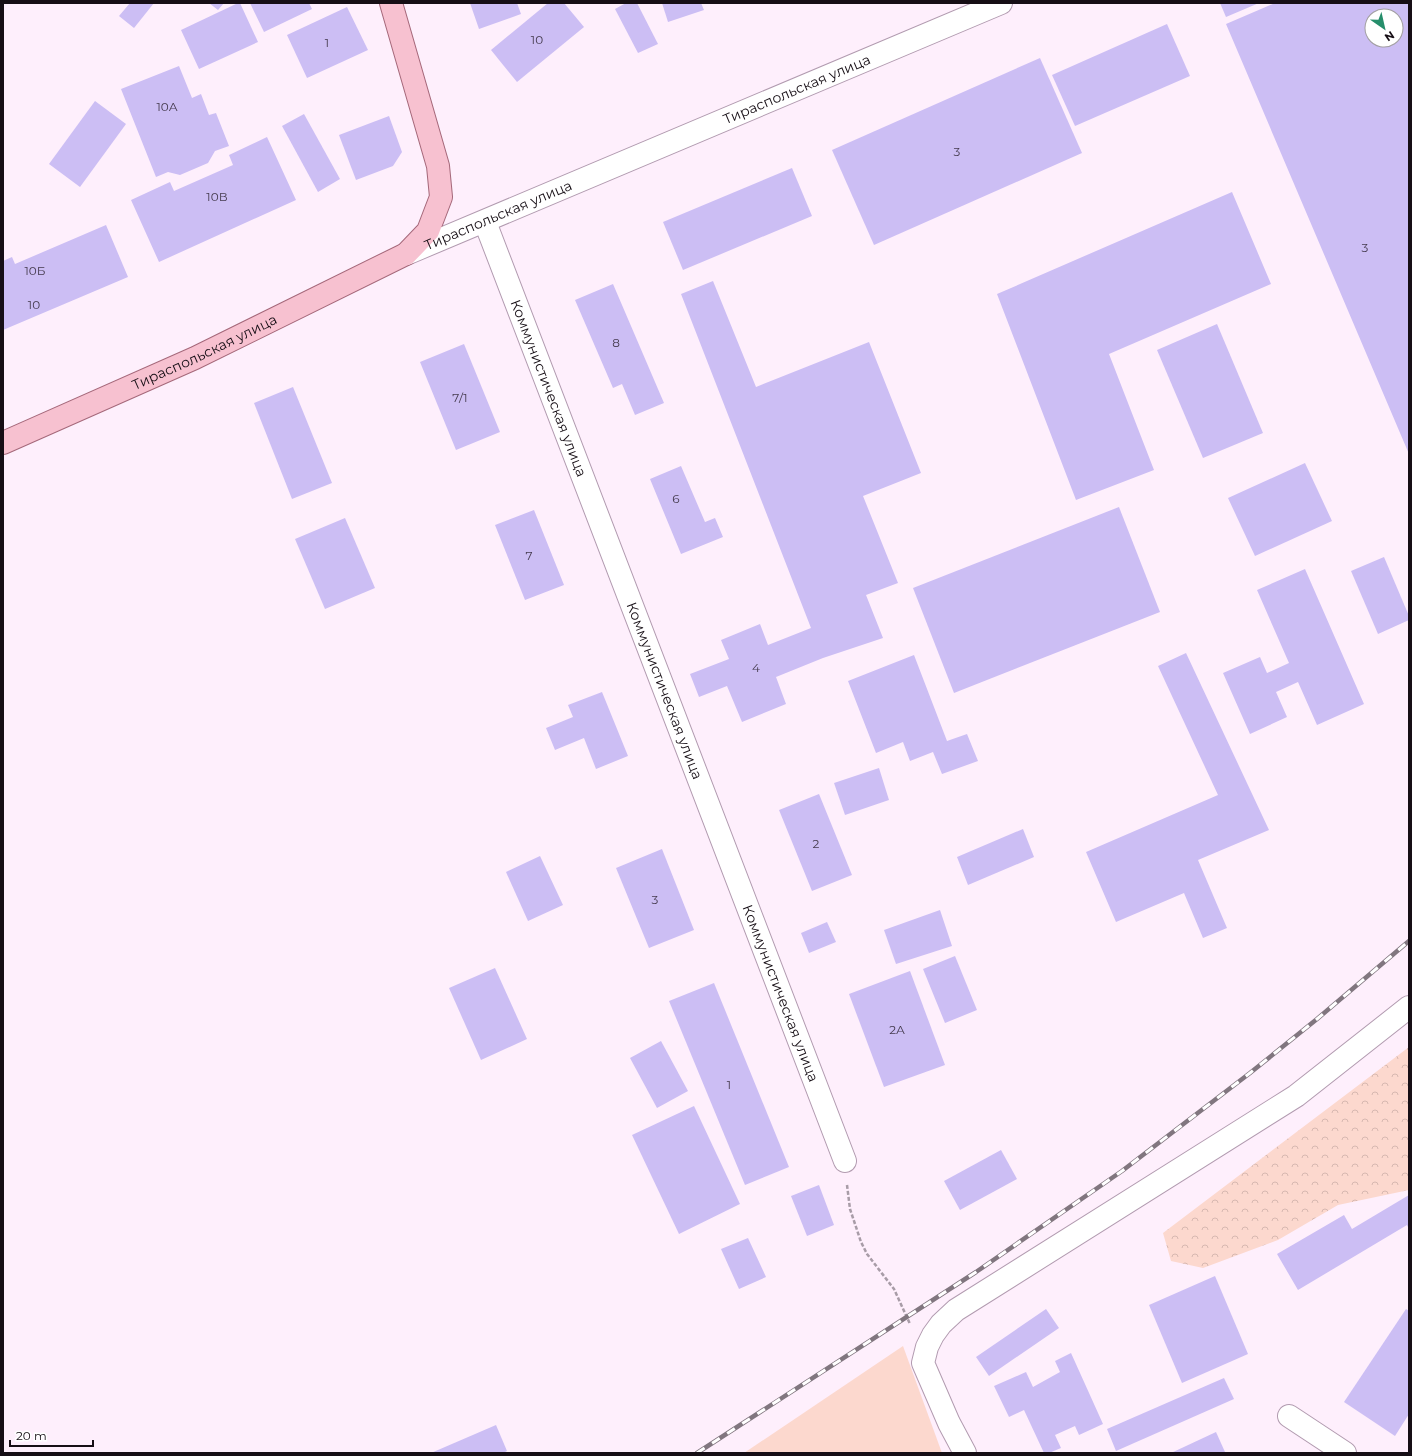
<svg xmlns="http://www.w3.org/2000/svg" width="1412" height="1456" font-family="Montserrat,sans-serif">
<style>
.grass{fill:#fcd8ce}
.forest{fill:url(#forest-crowns)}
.building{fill:#ccbef4;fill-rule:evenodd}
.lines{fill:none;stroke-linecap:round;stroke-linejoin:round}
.minor-casing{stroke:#b29bb0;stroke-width:24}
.major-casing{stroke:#a5687a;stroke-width:24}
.path{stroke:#a89ca7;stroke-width:2.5;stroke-dasharray:4 2;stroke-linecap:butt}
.minor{stroke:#fff;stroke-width:22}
.major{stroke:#f7c1d0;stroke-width:22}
.rail-casing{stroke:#81767f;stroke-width:4.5}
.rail{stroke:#fff;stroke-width:3;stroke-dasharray:9;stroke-linecap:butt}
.labels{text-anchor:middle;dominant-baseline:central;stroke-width:3.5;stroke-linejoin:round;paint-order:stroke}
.number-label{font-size:12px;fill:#443a4d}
.street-label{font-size:14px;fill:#160e15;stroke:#fff}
</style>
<defs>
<pattern id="forest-crowns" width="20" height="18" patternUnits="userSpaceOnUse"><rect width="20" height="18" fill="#fcd8ce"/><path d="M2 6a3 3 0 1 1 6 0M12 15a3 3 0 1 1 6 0" fill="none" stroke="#d7b8b0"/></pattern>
</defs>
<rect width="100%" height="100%" fill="#feeffc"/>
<polygon class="grass" points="903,1346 942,1453 744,1453"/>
<polygon class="forest" points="1409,1047 1409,1190 1338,1205 1278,1240 1203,1268 1171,1261 1163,1233"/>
<g class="building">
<polygon points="130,3 154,3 134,28 119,16"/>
<polygon points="209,3 224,3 218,10"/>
<polygon points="238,3 240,3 258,42 199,69 181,30"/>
<polygon points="250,3 309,3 312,9 264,32"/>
<polygon points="470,3 517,3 521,14 479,29"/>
<polygon points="548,3 564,3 584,27 517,82 491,50"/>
<polygon points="626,3 637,3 658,44 638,53 615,9"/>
<polygon points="662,3 701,3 704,10 668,22"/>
<polygon points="1220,3 1259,3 1226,17"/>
<path d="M1275 3H1409V454L1226 24ZM1372 16H1396V40H1372Z"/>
<polygon points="347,7 368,50 307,78 287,35"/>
<polygon points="1167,24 1190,76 1075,126 1052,75"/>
<polygon points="1040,58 1082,153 874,245 832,150"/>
<polygon points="179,66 192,98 201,94 209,115 216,113 229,146 215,151 208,163 180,175 168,172 156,177 121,89"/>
<polygon points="95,101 126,124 80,187 49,164"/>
<polygon points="304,114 340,179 318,192 282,126"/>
<polygon points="389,116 402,152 393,166 356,180 339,135"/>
<polygon points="267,137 296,200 159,262 131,200 170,182 174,191 233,165 229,155"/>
<polygon points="792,168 812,216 683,270 663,222"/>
<polygon points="1232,192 1271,284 1109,354 1154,470 1076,500 997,294"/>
<polygon points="106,225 128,277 3,330 3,261 12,257 15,264"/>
<polygon points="713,281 756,387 869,342 921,473 863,496 898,583 866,595 883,638 823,658 776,677 786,704 742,722 727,686 699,697 690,674 729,659 721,640 760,624 768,645 811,628 681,294"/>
<polygon points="613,284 664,403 635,415 622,384 613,388 575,300"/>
<polygon points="1217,324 1263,433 1203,458 1157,350"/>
<polygon points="464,344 500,432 456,450 420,362"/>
<polygon points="293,387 332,483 292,499 254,403"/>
<polygon points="1305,463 1332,521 1255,556 1228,498"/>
<polygon points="681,466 705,522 715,518 723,537 681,554 650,479"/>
<polygon points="1119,507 1160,612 954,693 913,588"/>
<polygon points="534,510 564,585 525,600 495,525"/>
<polygon points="345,518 375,588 325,609 295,539"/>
<polygon points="1384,557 1409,616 1409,620 1378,634 1351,571"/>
<polygon points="1305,569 1364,704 1317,725 1298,682 1276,692 1287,717 1250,734 1223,673 1260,657 1267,673 1289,663 1257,590"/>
<polygon points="1186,653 1269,830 1198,860 1227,928 1203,938 1184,893 1116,922 1086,852 1218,795 1158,666"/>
<polygon points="914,655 947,741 967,734 978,761 942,774 933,752 910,761 903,742 876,753 848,681"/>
<polygon points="602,692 628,756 596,769 584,738 555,750 546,728 573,717 568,705"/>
<polygon points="879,768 889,800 845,815 834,783"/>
<polygon points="819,794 852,875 812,891 779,810"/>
<polygon points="1023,829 1034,857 968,885 957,857"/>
<polygon points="662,849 694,930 649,948 616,868"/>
<polygon points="540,856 563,905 528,921 506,872"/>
<polygon points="940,910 952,946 896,964 884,930"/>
<polygon points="827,922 836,942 809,953 801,933"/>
<polygon points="955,956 977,1010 945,1023 923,969"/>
<polygon points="495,968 527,1039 481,1060 449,988"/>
<polygon points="910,971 945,1065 884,1087 849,994"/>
<polygon points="714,983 789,1167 745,1185 669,1001"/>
<polygon points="661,1041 688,1091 657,1108 630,1058"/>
<polygon points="694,1106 740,1204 679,1234 632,1135"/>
<polygon points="1001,1150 1017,1179 960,1210 944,1181"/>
<polygon points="819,1185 834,1225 807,1236 791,1196"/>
<polygon points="1409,1195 1409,1229 1407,1225 1298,1290 1277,1254 1344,1215 1352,1229"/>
<polygon points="748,1238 766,1277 739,1289 721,1249"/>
<polygon points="1215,1276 1248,1354 1182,1383 1149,1305"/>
<polygon points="1046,1309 1059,1328 989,1376 976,1357"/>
<polygon points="1406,1309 1409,1311 1409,1414 1395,1436 1344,1402"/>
<polygon points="1071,1353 1103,1424 1079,1435 1075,1426 1055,1435 1061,1448 1049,1453 1044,1453 1024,1410 1009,1417 994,1386 1026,1372 1033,1387 1060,1372 1055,1361"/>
<polygon points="1224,1378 1234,1399 1116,1451 1107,1429"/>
<polygon points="496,1425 507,1451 503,1453 431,1453"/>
<polygon points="1216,1432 1225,1452 1222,1453 1171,1453"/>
</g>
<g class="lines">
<defs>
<g id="minor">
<path id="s1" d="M485 222 845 1161"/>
<path id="s2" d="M406 254 1001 3"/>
<polyline points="1289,1416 1345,1453"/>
<polyline points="965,1453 949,1423 923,1363 927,1347 933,1335 941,1324 956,1310 1296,1096 1409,1007"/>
</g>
<g id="major">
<path id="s3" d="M3 443 195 358 406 254 428 231 441 197 438 166 391 3"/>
</g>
</defs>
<use href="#minor" class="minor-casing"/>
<use href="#major" class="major-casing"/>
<polyline class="path" points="847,1185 850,1209 861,1242 867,1254 894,1289 910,1324"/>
<use href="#minor" class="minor"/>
<use href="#major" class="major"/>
<defs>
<polyline id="rail" points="697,1453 976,1272 1122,1171 1250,1073 1317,1019 1409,941"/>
</defs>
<use href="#rail" class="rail-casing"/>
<use href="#rail" class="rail"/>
</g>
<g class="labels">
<g class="number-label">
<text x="537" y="39">10</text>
<text x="327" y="42">1</text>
<text x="167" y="106">10А</text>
<text x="957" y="151">3</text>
<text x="217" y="196">10В</text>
<text x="1365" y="247">3</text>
<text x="35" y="270">10Б</text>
<text x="34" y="304">10</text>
<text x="616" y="342">8</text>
<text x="460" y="397">7/1</text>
<text x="676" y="498">6</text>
<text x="529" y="555">7</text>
<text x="756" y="667">4</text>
<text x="816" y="843">2</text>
<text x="655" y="899">3</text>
<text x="897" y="1029">2А</text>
<text x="729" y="1084">1</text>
</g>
<g class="street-label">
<text stroke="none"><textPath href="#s2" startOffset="424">Тираспольская улица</textPath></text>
<text stroke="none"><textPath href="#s2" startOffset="100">Тираспольская улица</textPath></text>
<text stroke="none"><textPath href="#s3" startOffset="221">Тираспольская улица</textPath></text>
<text stroke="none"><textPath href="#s1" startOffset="178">Коммунистическая улица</textPath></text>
<text stroke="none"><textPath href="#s1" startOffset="502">Коммунистическая улица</textPath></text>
<text stroke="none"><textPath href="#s1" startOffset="826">Коммунистическая улица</textPath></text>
</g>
</g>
<rect width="1412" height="1456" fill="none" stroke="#160e15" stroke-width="8"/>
<g transform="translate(1384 28) rotate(146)"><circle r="19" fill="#ffffff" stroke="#a29fa1"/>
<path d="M0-3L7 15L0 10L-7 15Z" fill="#268e6b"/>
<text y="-6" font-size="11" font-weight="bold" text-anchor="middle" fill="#160e15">N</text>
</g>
<path d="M10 1440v6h83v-6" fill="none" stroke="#160e15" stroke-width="2"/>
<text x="16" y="1440" font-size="12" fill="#160e15" stroke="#ffffff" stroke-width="3" paint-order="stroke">20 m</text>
</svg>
